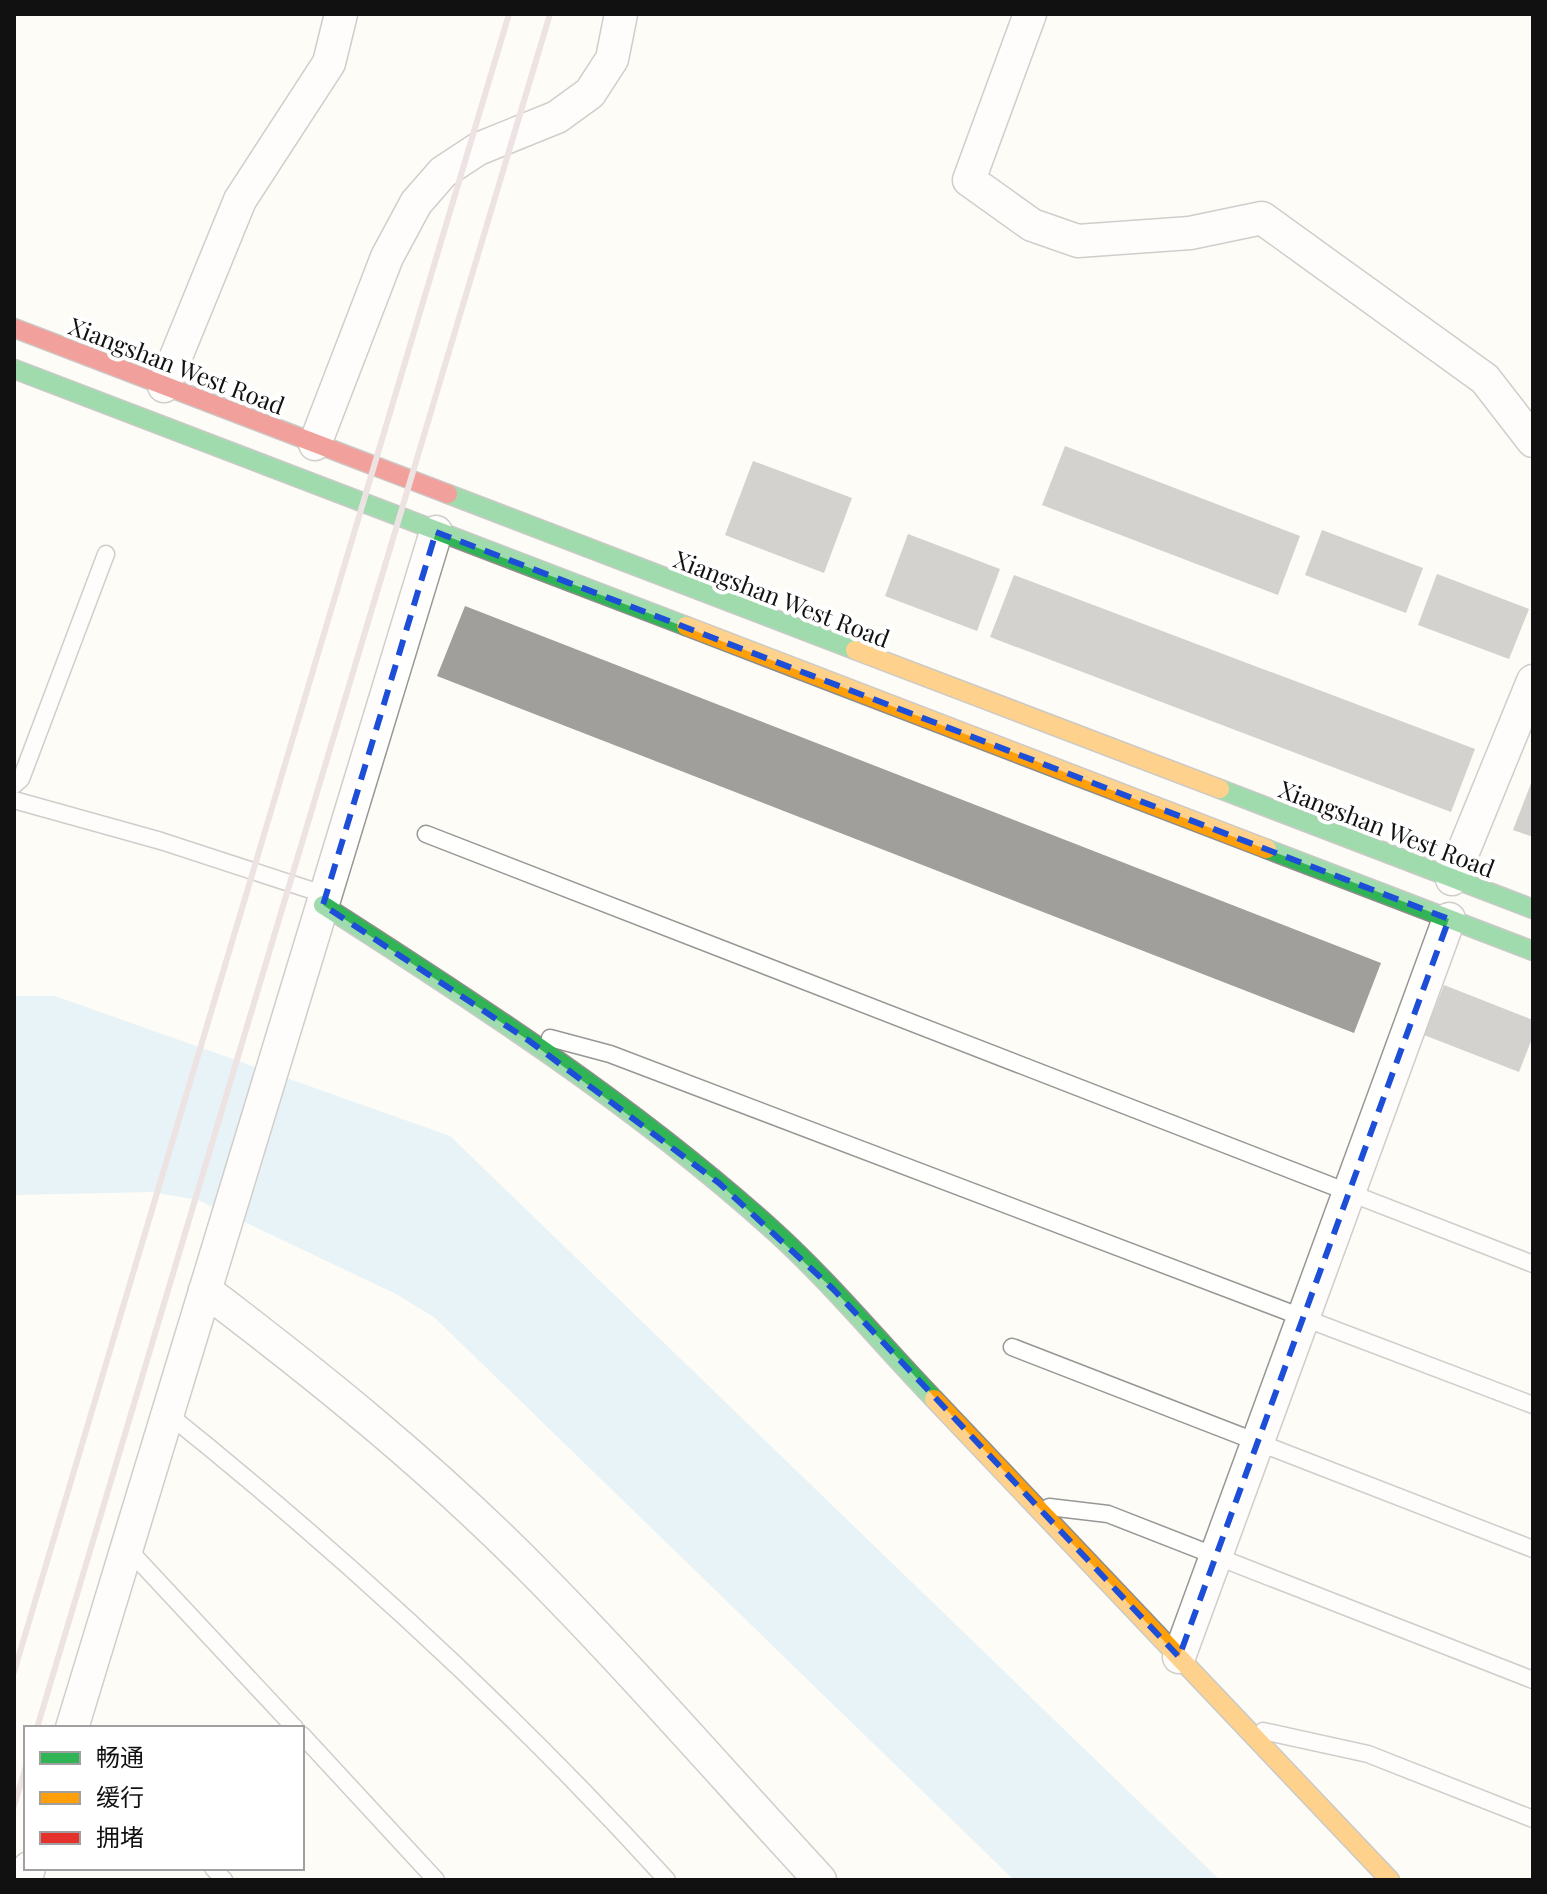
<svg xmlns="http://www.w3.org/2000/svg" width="1547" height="1894" font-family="'Playfair Display','Noto Sans SC',serif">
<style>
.water{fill:#cde8f7}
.building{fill:#a19f9c}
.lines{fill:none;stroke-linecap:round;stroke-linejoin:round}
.lane-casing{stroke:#979795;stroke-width:19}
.street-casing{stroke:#979795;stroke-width:35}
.fast-casing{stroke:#8e8d8b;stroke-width:21}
.slow-casing{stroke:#8e8d8b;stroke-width:21}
.jam-casing{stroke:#8e8d8b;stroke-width:21}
.lane{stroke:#fffffe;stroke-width:16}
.street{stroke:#fffffe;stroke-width:32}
.fast{stroke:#30b455;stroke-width:18}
.slow{stroke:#ff9f0a;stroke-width:18}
.jam{stroke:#e5322d;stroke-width:18}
.rail{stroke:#d9c6c7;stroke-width:6}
.marked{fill:none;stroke:#1d4ed8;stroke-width:6;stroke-dasharray:16 10;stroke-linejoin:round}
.labels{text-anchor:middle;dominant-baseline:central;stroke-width:8;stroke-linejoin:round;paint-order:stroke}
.street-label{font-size:24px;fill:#111;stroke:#fff}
</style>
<rect width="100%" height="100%" fill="#fdfcf7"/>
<polygon class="water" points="14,996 55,996 450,1136 1220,1880 1014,1880 434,1317 396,1294 198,1200 151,1192 14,1195"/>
<g class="building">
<polygon points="1065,446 1300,536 1278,595 1042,505"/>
<polygon points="753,461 852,498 824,573 725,535"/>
<polygon points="1322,530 1423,568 1406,613 1305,575"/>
<polygon points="908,534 1000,569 977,631 885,596"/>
<polygon points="1437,574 1529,609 1509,659 1418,625"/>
<polygon points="1014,575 1475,749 1451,812 990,637"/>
<polygon points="465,606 1381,963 1354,1033 437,676"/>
<polygon points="1533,778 1533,837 1513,830"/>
<polygon points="1444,985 1533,1020 1533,1036 1519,1072 1424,1035"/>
</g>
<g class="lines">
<defs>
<g id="lane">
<polyline points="14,785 21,779 106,554"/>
<polyline points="14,800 161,841 326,895"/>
<polyline points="426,834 1533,1264"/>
<polyline points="550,1038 610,1054 1533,1405"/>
<polyline points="1012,1347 1533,1549"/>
<path d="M168 1414C346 1557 513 1711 667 1880"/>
<polyline points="1049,1507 1108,1514 1533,1680"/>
<polyline points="127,1548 295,1728"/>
<polyline points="1263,1731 1368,1754 1533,1819"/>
<polyline points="302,1735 436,1880"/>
<polyline points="213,1868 224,1880"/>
</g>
<g id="street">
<polyline points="1030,14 969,180 1032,225 1078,241 1190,233 1262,218 1485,379 1533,441"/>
<polyline points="164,386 240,200 329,63 341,14"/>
<polyline points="315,444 387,257 416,203 443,172 478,149 557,117 590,93 612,59 621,14"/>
<polyline points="1452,879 1533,681"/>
<path d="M205 1290C320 1377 431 1467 532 1569 631 1669 724 1776 820 1880"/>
<polyline points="1179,1657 1449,919"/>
<polyline points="72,1728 436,532"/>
<polyline points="26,1880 29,1868"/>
</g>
<g id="fast">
<polyline points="14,369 686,626"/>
<polyline points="448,494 855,650"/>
<polyline points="1220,789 1533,909"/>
<polyline points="1267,849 1533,951"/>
<path d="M323 905C479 1005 637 1107 775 1232 831 1283 881 1344 934 1399"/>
</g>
<g id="slow">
<polyline points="686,626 1267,849"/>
<polyline points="855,650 1220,789"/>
<polyline points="934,1399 1390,1880"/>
</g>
<polyline id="jam" points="14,328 448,494"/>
</defs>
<use href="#lane" class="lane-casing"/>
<use href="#street" class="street-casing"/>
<use href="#fast" class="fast-casing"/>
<use href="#slow" class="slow-casing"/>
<use href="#jam" class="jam-casing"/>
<use href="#lane" class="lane"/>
<use href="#street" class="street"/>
<use href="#fast" class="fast"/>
<use href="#slow" class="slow"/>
<use href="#jam" class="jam"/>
<g class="rail">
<polyline points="14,1672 509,14"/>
<polyline points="37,1728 550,14"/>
<polyline points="14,1806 26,1766"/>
</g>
</g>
<path d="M0 0H1547V1894H0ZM436 532 1449 919 1179 1657 833 1289 719 1183 528 1040 323 905Z" fill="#fdfcf7" fill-opacity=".55" fill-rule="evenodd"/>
<path class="marked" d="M436 532 1449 919 1179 1657 833 1289 719 1183 528 1040 323 905Z"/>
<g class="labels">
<g class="street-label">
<text transform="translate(177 365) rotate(21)">Xiangshan West Road</text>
<text transform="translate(782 598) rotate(21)">Xiangshan West Road</text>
<text transform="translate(1387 828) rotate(21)">Xiangshan West Road</text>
</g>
</g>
<rect width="1547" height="1894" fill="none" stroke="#111111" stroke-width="32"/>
<rect x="24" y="1726" width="280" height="144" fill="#ffffff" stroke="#a0a0a0" stroke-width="2"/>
<rect x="40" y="1752" width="40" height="12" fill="#30b455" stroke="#a0a0a0" stroke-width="2"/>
<text x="96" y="1766" font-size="24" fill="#111111">畅通</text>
<rect x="40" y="1792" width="40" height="12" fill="#ff9f0a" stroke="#a0a0a0" stroke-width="2"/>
<text x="96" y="1806" font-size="24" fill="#111111">缓行</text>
<rect x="40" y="1832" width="40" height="12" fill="#e5322d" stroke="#a0a0a0" stroke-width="2"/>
<text x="96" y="1846" font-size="24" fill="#111111">拥堵</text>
</svg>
